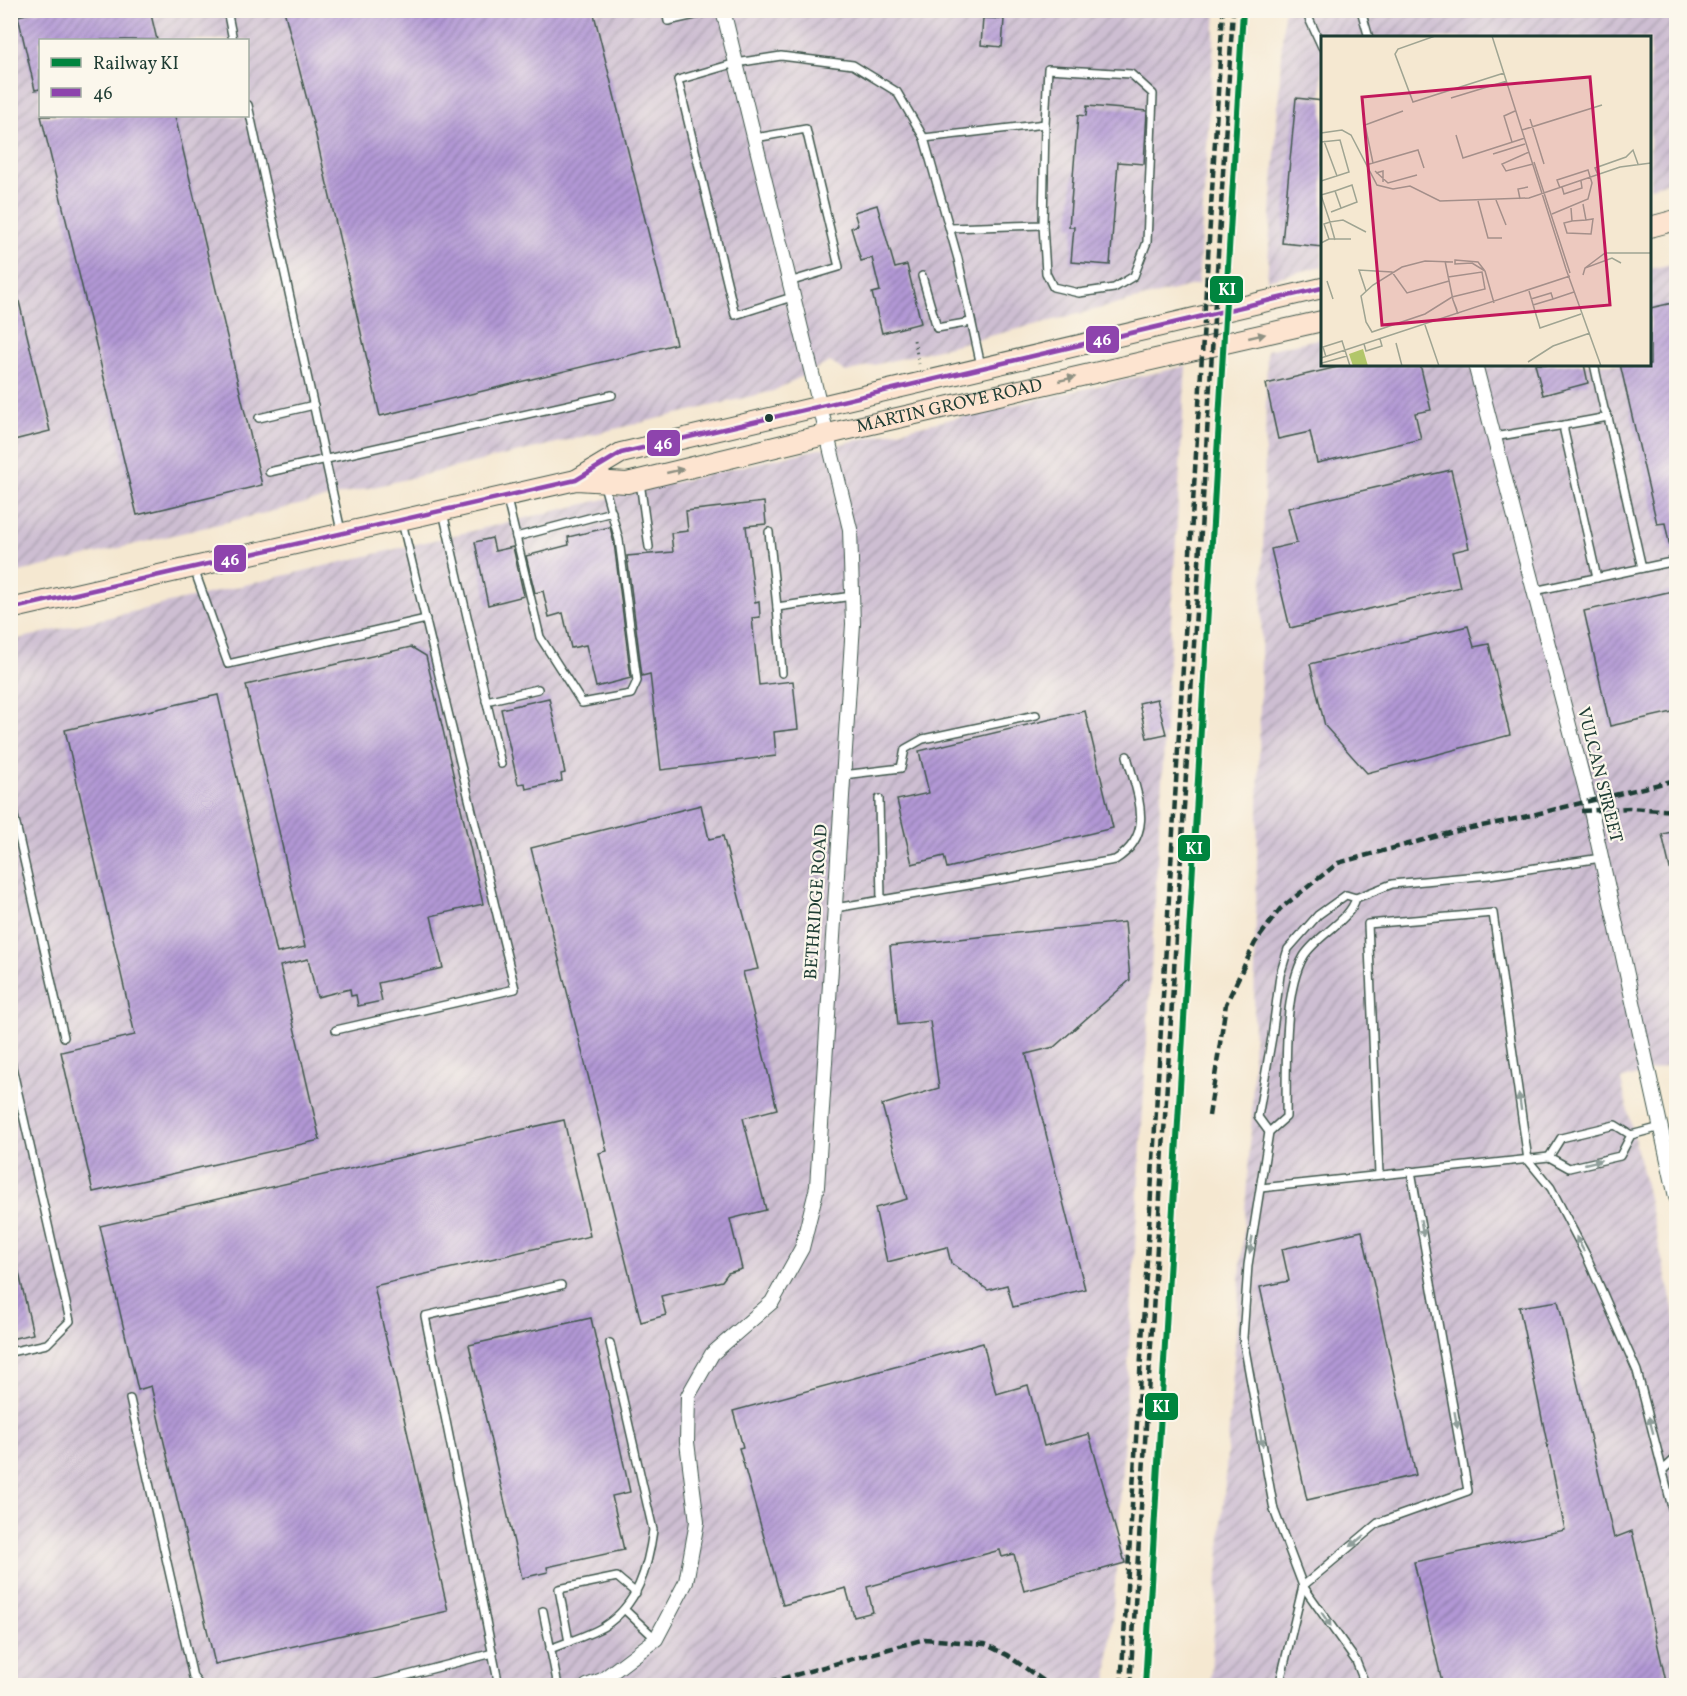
<svg xmlns="http://www.w3.org/2000/svg" width="1687" height="1696" font-family="Vollkorn,serif">
<style>
.industrial{fill:url(#industrial-furrows);fill-rule:evenodd}
.building{fill:url(#building-hatch)}
.lines{fill:none;stroke-linecap:round;stroke-linejoin:round}
.lane-casing{stroke:#3f574c;stroke-width:10}
.street-casing{stroke:#3f574c;stroke-width:16}
.secondary-casing{stroke:#3f574c;stroke-width:22}
.path{stroke:#3f574c;stroke-width:3;stroke-dasharray:1.5 4.5;stroke-linecap:butt}
.lane{stroke:#fff;stroke-width:7}
.street{stroke:#fff;stroke-width:14}
.secondary{stroke:#fde4d0;stroke-width:20}
.rail{stroke:#1f3d34;stroke-width:4.5;stroke-dasharray:9 4.5;stroke-linecap:butt}
.bus-1-casing{stroke:#fbf7ec;stroke-width:9}
.bus-1{stroke:#8e44ad;stroke-width:4.5}
.rail-1-casing{stroke:#fbf7ec;stroke-width:10}
.rail-1{stroke:#00853f;stroke-width:6}
.oneway{fill:#8e9082}
.oneway2{fill:#8f9e9a}
.bus-dot{fill:#1f3d34;stroke:#fbf7ec;stroke-width:2}
.labels{text-anchor:middle;dominant-baseline:central;stroke-width:4.5;stroke-linejoin:round;paint-order:stroke}
.street-label{font-size:18px;fill:#1f3d34;stroke:#fbf7ec}
.inset-road{fill:none;stroke:#9fa492;stroke-width:1.5}
.view{fill:#c2185b;fill-opacity:0.15;stroke:#c2185b;stroke-width:3}
.inset-edge{fill:none;stroke:#1f3d34;stroke-width:3}
.line-badge{stroke:#fbf7ec;stroke-width:2}
.badge-label{font-size:16px;text-anchor:middle;font-weight:bold;fill:#fff}
</style>
<defs>
<pattern id="industrial-furrows" width="10" height="10" patternUnits="userSpaceOnUse" patternTransform="scale(1.5)"><rect width="10" height="10" fill="#cdbed2"/><path d="M-1 1l2-2M0 10L10 0M9 11l2-2" fill="none" stroke="#a69cab"/></pattern>
<pattern id="building-hatch" width="6" height="6" patternUnits="userSpaceOnUse" patternTransform="scale(1.5)"><rect width="6" height="6" fill="#b298d5"/><path d="M-1 1l2-2M0 6l6-6M5 7l2-2" fill="none" stroke="#907dae"/></pattern>
</defs>
<rect width="100%" height="100%" fill="#fbf7ec"/>
<filter id="ink" filterUnits="userSpaceOnUse"><feTurbulence type="fractalNoise" baseFrequency=".0167" numOctaves="2"/><feDisplacementMap in="SourceGraphic" scale="12" xChannelSelector="R" yChannelSelector="G"/><feConvolveMatrix kernelMatrix="1 2 1 2 8 2 1 2 1" color-interpolation-filters="sRGB"/></filter>
<filter id="wash" filterUnits="userSpaceOnUse"><feTurbulence type="fractalNoise" baseFrequency=".008" numOctaves="4" result="noise"/><feDisplacementMap in="SourceGraphic" scale="24" xChannelSelector="R" yChannelSelector="G"/><feGaussianBlur stdDeviation="1.35" result="paint"/><feColorMatrix in="noise" values="0 0 0 0 0 0 0 0 0 0 0 0 0 0 0 0 0 1.4 0 .05"/><feComposite in="paint" operator="in"/></filter>
<g filter="url(#wash)">
<rect width="100%" height="100%" fill="#f5e8d1"/>
<g class="industrial">
<path d="M10 11H1216L1198 284 846 372 830 362 773 391 11 574ZM40 40H248V116H40Z"/>
<polygon points="1284,11 1676,11 1676,180 1650,187 1650,38 1322,38 1322,266 1267,280"/>
<polygon points="1676,263 1676,1096 1669,1065 1621,1080 1676,1320 1676,1685 1210,1686 1252,1116 1267,350 1322,338 1322,364 1650,364 1650,269"/>
<polygon points="1186,366 1117,1557 1107,1685 11,1685 10,641 761,462"/>
</g>
<g id="blocks">
<g class="building">
<polygon points="43,10 150,10 157,40 40,40 40,89 35,90 18,16"/>
<polygon points="284,10 593,10 676,344 380,416 313,123"/>
<polygon points="983,18 1004,19 1002,47 981,45"/>
<polygon points="1296,98 1323,101 1323,247 1282,243"/>
<polygon points="1087,106 1147,111 1144,164 1118,162 1110,265 1071,262 1074,227 1069,227 1078,115 1086,116"/>
<polygon points="41,116 175,116 262,485 137,515"/>
<polygon points="877,205 895,268 907,265 921,323 882,333 872,293 880,291 872,258 861,261 851,228 858,225 854,212"/>
<polygon points="16,289 50,431 10,441 10,290"/>
<polygon points="1677,302 1677,551 1671,552 1665,523 1657,524 1620,364 1650,364 1650,308"/>
<polygon points="1350,364 1420,364 1431,410 1415,413 1421,439 1317,463 1310,432 1278,439 1266,384"/>
<polygon points="1535,364 1584,364 1588,383 1543,395"/>
<polygon points="1451,470 1469,548 1452,552 1460,587 1290,628 1271,549 1297,543 1288,508"/>
<polygon points="764,502 766,524 746,526 755,602 759,601 760,617 752,618 759,685 793,681 798,729 774,732 776,756 661,770 650,674 642,676 627,556 673,552 671,533 688,531 686,511"/>
<polygon points="610,527 614,543 631,678 596,687 586,645 571,648 563,613 549,617 543,591 535,593 526,556 569,545 568,537"/>
<polygon points="492,538 495,551 513,547 524,596 488,605 475,542"/>
<polygon points="1677,590 1677,711 1610,726 1584,611"/>
<polygon points="1468,626 1474,647 1489,644 1510,735 1367,773 1325,726 1310,664"/>
<polygon points="411,647 426,656 483,904 431,916 443,968 378,983 382,1001 358,1006 356,995 351,996 350,989 317,997 308,959 280,966 320,1140 93,1192 61,1052 135,1035 65,730 218,695 277,953 305,947 246,685"/>
<polygon points="549,698 565,773 561,774 562,781 526,789 525,783 518,784 501,709"/>
<polygon points="1157,699 1166,734 1147,738 1139,703"/>
<polygon points="1085,711 1113,828 947,868 944,856 912,864 897,800 929,793 919,751"/>
<polygon points="701,805 709,839 723,836 758,969 743,972 777,1109 743,1118 766,1210 730,1219 742,1269 728,1273 722,1281 661,1296 666,1315 641,1322 599,1153 607,1151 531,848"/>
<polygon points="1677,831 1677,872 1671,873 1662,834"/>
<polygon points="1125,922 1130,980 1054,1047 1026,1054 1085,1289 1013,1307 1007,1285 988,1290 951,1263 947,1247 887,1262 875,1208 907,1199 882,1105 939,1088 930,1021 898,1025 890,946"/>
<polygon points="564,1120 590,1236 374,1286 448,1611 215,1664 151,1386 138,1390 100,1226"/>
<polygon points="1362,1231 1416,1475 1307,1500 1260,1287 1289,1281 1282,1249"/>
<polygon points="10,1260 16,1260 33,1334 10,1339"/>
<polygon points="1558,1301 1614,1538 1632,1531 1667,1686 1443,1686 1414,1562 1565,1530 1519,1307"/>
<polygon points="591,1318 630,1492 612,1496 624,1550 547,1567 548,1572 522,1578 469,1345"/>
<polygon points="983,1343 996,1394 1028,1385 1044,1446 1089,1434 1125,1563 1024,1591 1014,1554 1002,1557 1000,1550 867,1587 873,1612 854,1617 846,1588 783,1605 739,1448 743,1447 733,1411"/>
</g>
</g>
</g>
<g filter="url(#ink)">
<use href="#blocks" fill-opacity="0" stroke="#3f574c" stroke-width="1.5"/>
<g class="lines">
<defs>
<g id="lane">
<polyline points="227,10 233,40"/>
<polyline points="666,10 668,21 717,10"/>
<polyline points="1305,10 1322,47"/>
<polyline points="1361,10 1369,38"/>
<polyline points="248,105 341,531"/>
<polyline points="755,138 806,129 839,267 789,282"/>
<polyline points="924,138 1045,124 1043,225 950,228"/>
<polyline points="1043,225 1046,273 1053,287 1079,293 1114,288 1134,276 1147,242 1153,94 1131,74 1048,69 1045,124"/>
<polyline points="922,276 937,328 971,322"/>
<polyline points="792,297 735,315 678,80 736,63 781,56 853,65 897,92 924,138 958,259 981,366"/>
<polyline points="1594,364 1604,409 1608,417 1564,425 1564,431 1597,578"/>
<polyline points="1608,417 1642,568"/>
<polyline points="259,418 314,405"/>
<polyline points="1494,437 1564,425"/>
<polyline points="269,472 612,395"/>
<polyline points="640,482 649,547"/>
<polyline points="507,499 540,637 582,703 631,694 637,681 619,540 604,485"/>
<polyline points="443,512 501,764"/>
<polyline points="769,532 777,607 852,596"/>
<polyline points="516,537 612,512"/>
<polyline points="194,569 228,664 426,619"/>
<polyline points="1534,591 1676,561"/>
<polyline points="777,607 782,673"/>
<polyline points="486,701 538,689"/>
<polyline points="843,775 901,768 905,749 923,739 1036,715"/>
<polyline points="10,798 64,1037"/>
<polyline points="879,799 881,900"/>
<path d="M1346 895 1356 898C1350 921 1317 935 1304 956 1282 993 1287 1074 1286 1117L1269 1132 1258 1117 1272 1037 1280 975 1288 949 1318 915Z"/>
<polyline points="1356,898 1392,884 1489,875 1601,858"/>
<path d="M835 908 1115 860C1157 834 1137 795 1127 756"/>
<polyline points="336,1030 515,989 402,522"/>
<polyline points="10,1058 70,1321 47,1344 10,1352"/>
<polyline points="1269,1132 1248,1265 1243,1338 1274,1510 1303,1586 1356,1661 1366,1686"/>
<polyline points="1631,1135 1620,1156 1569,1168 1549,1157 1561,1138 1615,1125 1631,1135 1661,1127"/>
<polyline points="1379,1174 1368,924 1493,913 1528,1160 1551,1188 1586,1255 1637,1371 1676,1523"/>
<polyline points="1261,1188 1549,1157"/>
<polyline points="130,1399 193,1677 200,1686"/>
<polyline points="1663,1470 1676,1458"/>
<polyline points="625,1610 656,1639"/>
<polyline points="543,1611 558,1686"/>
<polyline points="569,1642 559,1589 617,1577 636,1593"/>
<path d="M550 1649C567 1642 587 1636 603 1627 638 1605 648 1568 653 1530L610 1343"/>
<polyline points="366,1686 493,1653"/>
<polyline points="499,1686 425,1316 561,1285"/>
<polyline points="1279,1686 1303,1586 1378,1523 1468,1491 1411,1171"/>
</g>
<g id="street">
<polyline points="1475,364 1589,802 1676,1197"/>
<polyline points="587,1686 602,1680 656,1639 686,1582 697,1522 687,1442 688,1396 712,1354 772,1302 802,1248 817,1187 853,624 850,529 723,10"/>
</g>
<g id="secondary">
<polyline points="1650,227 1676,220"/>
<polyline points="576,480 621,453 1322,288"/>
<path id="s1" d="M10 609 576 480 627 483 845 430 1322 321"/>
</g>
</defs>
<use href="#lane" class="lane-casing"/>
<use href="#street" class="street-casing"/>
<use href="#secondary" class="secondary-casing"/>
<polyline class="path" points="914,340 919,364"/>
<use href="#lane" class="lane"/>
<use href="#street" class="street"/>
<use href="#secondary" class="secondary"/>
<g class="rail">
<polyline points="1581,811 1629,808 1676,811"/>
<polyline points="1209,1116 1226,1004 1255,943 1280,909 1338,863 1457,831 1511,820 1676,780"/>
<polyline points="755,1686 925,1639 985,1644 1007,1655 1051,1686"/>
<polyline points="1121,1686 1223,10"/>
<polyline points="1130,1686 1233,10"/>
</g>
<defs>
<polyline id="bus-1" points="10,609 576,480 621,453 1322,288"/>
</defs>
<use href="#bus-1" class="bus-1-casing"/>
<use href="#bus-1" class="bus-1"/>
<defs>
<polyline id="rail-1" points="1145,1686 1243,10"/>
</defs>
<use href="#rail-1" class="rail-1-casing"/>
<use href="#rail-1" class="rail-1"/>
</g>
<defs><path id="oneway-solid" d="M-6-.8H1V-3.2L6.5 0L1 3.2V.8H-6Z" transform="scale(1.5)"/></defs>
<g class="oneway">
<use href="#oneway-solid" transform="translate(1257 336) rotate(-13)"/>
<use href="#oneway-solid" transform="translate(1067 379) rotate(-13)"/>
<use href="#oneway-solid" transform="translate(675 471) rotate(-13)"/>
</g>
<g class="oneway2">
<use href="#oneway-solid" transform="translate(1520 1102) rotate(-98)"/>
<use href="#oneway-solid" transform="translate(1593 1162) rotate(-13)"/>
<use href="#oneway-solid" transform="translate(1422 1228) rotate(80)"/>
<use href="#oneway-solid" transform="translate(1580 1244) rotate(-118)"/>
<use href="#oneway-solid" transform="translate(1251 1245) rotate(100)"/>
<use href="#oneway-solid" transform="translate(1456 1420) rotate(80)"/>
<use href="#oneway-solid" transform="translate(1651 1425) rotate(-105)"/>
<use href="#oneway-solid" transform="translate(1261 1438) rotate(80)"/>
<use href="#oneway-solid" transform="translate(1357 1541) rotate(140)"/>
<use href="#oneway-solid" transform="translate(1326 1619) rotate(55)"/>
</g>
</g>
<circle class="bus-dot" cx="769" cy="418" r="5"/>
<g class="labels">
<g class="street-label">
<text stroke="none"><textPath href="#s1" startOffset="963">MARTIN GROVE ROAD</textPath></text>
<text transform="translate(1599 775) rotate(76)">VULCAN STREET</text>
<text transform="translate(817 902) rotate(-86)">BETHRIDGE ROAD</text>
</g>
</g>
<g transform="translate(1321 36)">
<rect width="330" height="330" fill="#f5e8d1"/>
<path d="M42 313 47 330H32L28 318Z" fill="#b2c66a"/>
<path class="inset-road" d="M114 0 77 13 74 18 92 66 183 37M171 0 245 233 280 330M130 62 186 45M209 83 223 128M201 94 281 69M0 97 21 94 30 99 56 149 72 153 89 150 119 165 208 162 299 131 330 127M135 99 142 122 204 102M3 105 16 140M0 106 19 104 28 136 0 145M191 106 183 80 194 75M208 116 181 128 185 135 212 128M172 118 204 108M213 126 249 237M52 127 44 89 82 75M45 129 97 114 103 132M54 135 67 147 96 139M55 137 62 135V146M277 139 274 132 305 121 312 114 317 128M241 151 243 158 261 152 260 145M0 159 9 186 22 184 45 196M0 159 14 155 20 172M199 163 197 153 207 151M175 164 185 189M157 165 167 202H181M250 172 251 185 265 184 262 168M10 176 36 166 31 149 14 155M231 178 267 163 271 147 267 134 236 144 239 152M251 185 243 187 246 197 270 198 272 183 265 184M9 186 14 204M8 203H30M0 207 8 203 3 188 9 186M134 224 157 226 164 235 151 227 134 228ZM124 225 132 264M264 232 284 217H330M164 235 173 267M262 239 264 232 291 222 300 227M127 241 161 236 164 253 131 261 104 278 51 296 45 286 40 260 52 249 81 231 104 225 132 226M6 245 12 263M45 255 38 234 71 236 86 257 128 245M208 255 219 292 260 278M210 263 230 257 232 263 253 256M212 269 232 263M136 274 132 264 137 278M104 289 118 330M75 307 81 330M43 308 45 315 61 310 59 303M5 321 2 311 21 305 29 330M0 322 249 240M207 326 232 310 269 297M1 327 26 320"/>
<path class="view" d="M269 41 289 269 61 289 41 61Z"/>
<rect width="330" height="330" class="inset-edge"/>
</g>
<g class="line-badge">
<rect x="1209" y="275" width="35" height="29" rx="6" fill="#00853f"/>
<rect x="1085" y="325" width="35" height="29" rx="6" fill="#8e44ad"/>
<rect x="646" y="429" width="35" height="28" rx="6" fill="#8e44ad"/>
<rect x="213" y="544" width="34" height="29" rx="6" fill="#8e44ad"/>
<rect x="1177" y="834" width="34" height="28" rx="6" fill="#00853f"/>
<rect x="1144" y="1392" width="35" height="29" rx="6" fill="#00853f"/>
</g>
<g class="badge-label">
<text x="1227" y="295">KI</text>
<text x="1102" y="345">46</text>
<text x="663" y="449">46</text>
<text x="230" y="565">46</text>
<text x="1194" y="854">KI</text>
<text x="1161" y="1412">KI</text>
</g>
<rect width="1687" height="1696" fill="none" stroke="#fbf7ec" stroke-width="36"/>
<rect x="39" y="39" width="210" height="78" fill="#fbf7ec" stroke="#a3ada2" stroke-width="1.5"/>
<rect x="51" y="58" width="30" height="9" fill="#00853f" stroke="#a3ada2" stroke-width="1.5"/>
<text x="93" y="69" font-size="18" fill="#1f3d34">Railway KI</text>
<rect x="51" y="88" width="30" height="9" fill="#8e44ad" stroke="#a3ada2" stroke-width="1.5"/>
<text x="93" y="99" font-size="18" fill="#1f3d34">46</text>
</svg>
